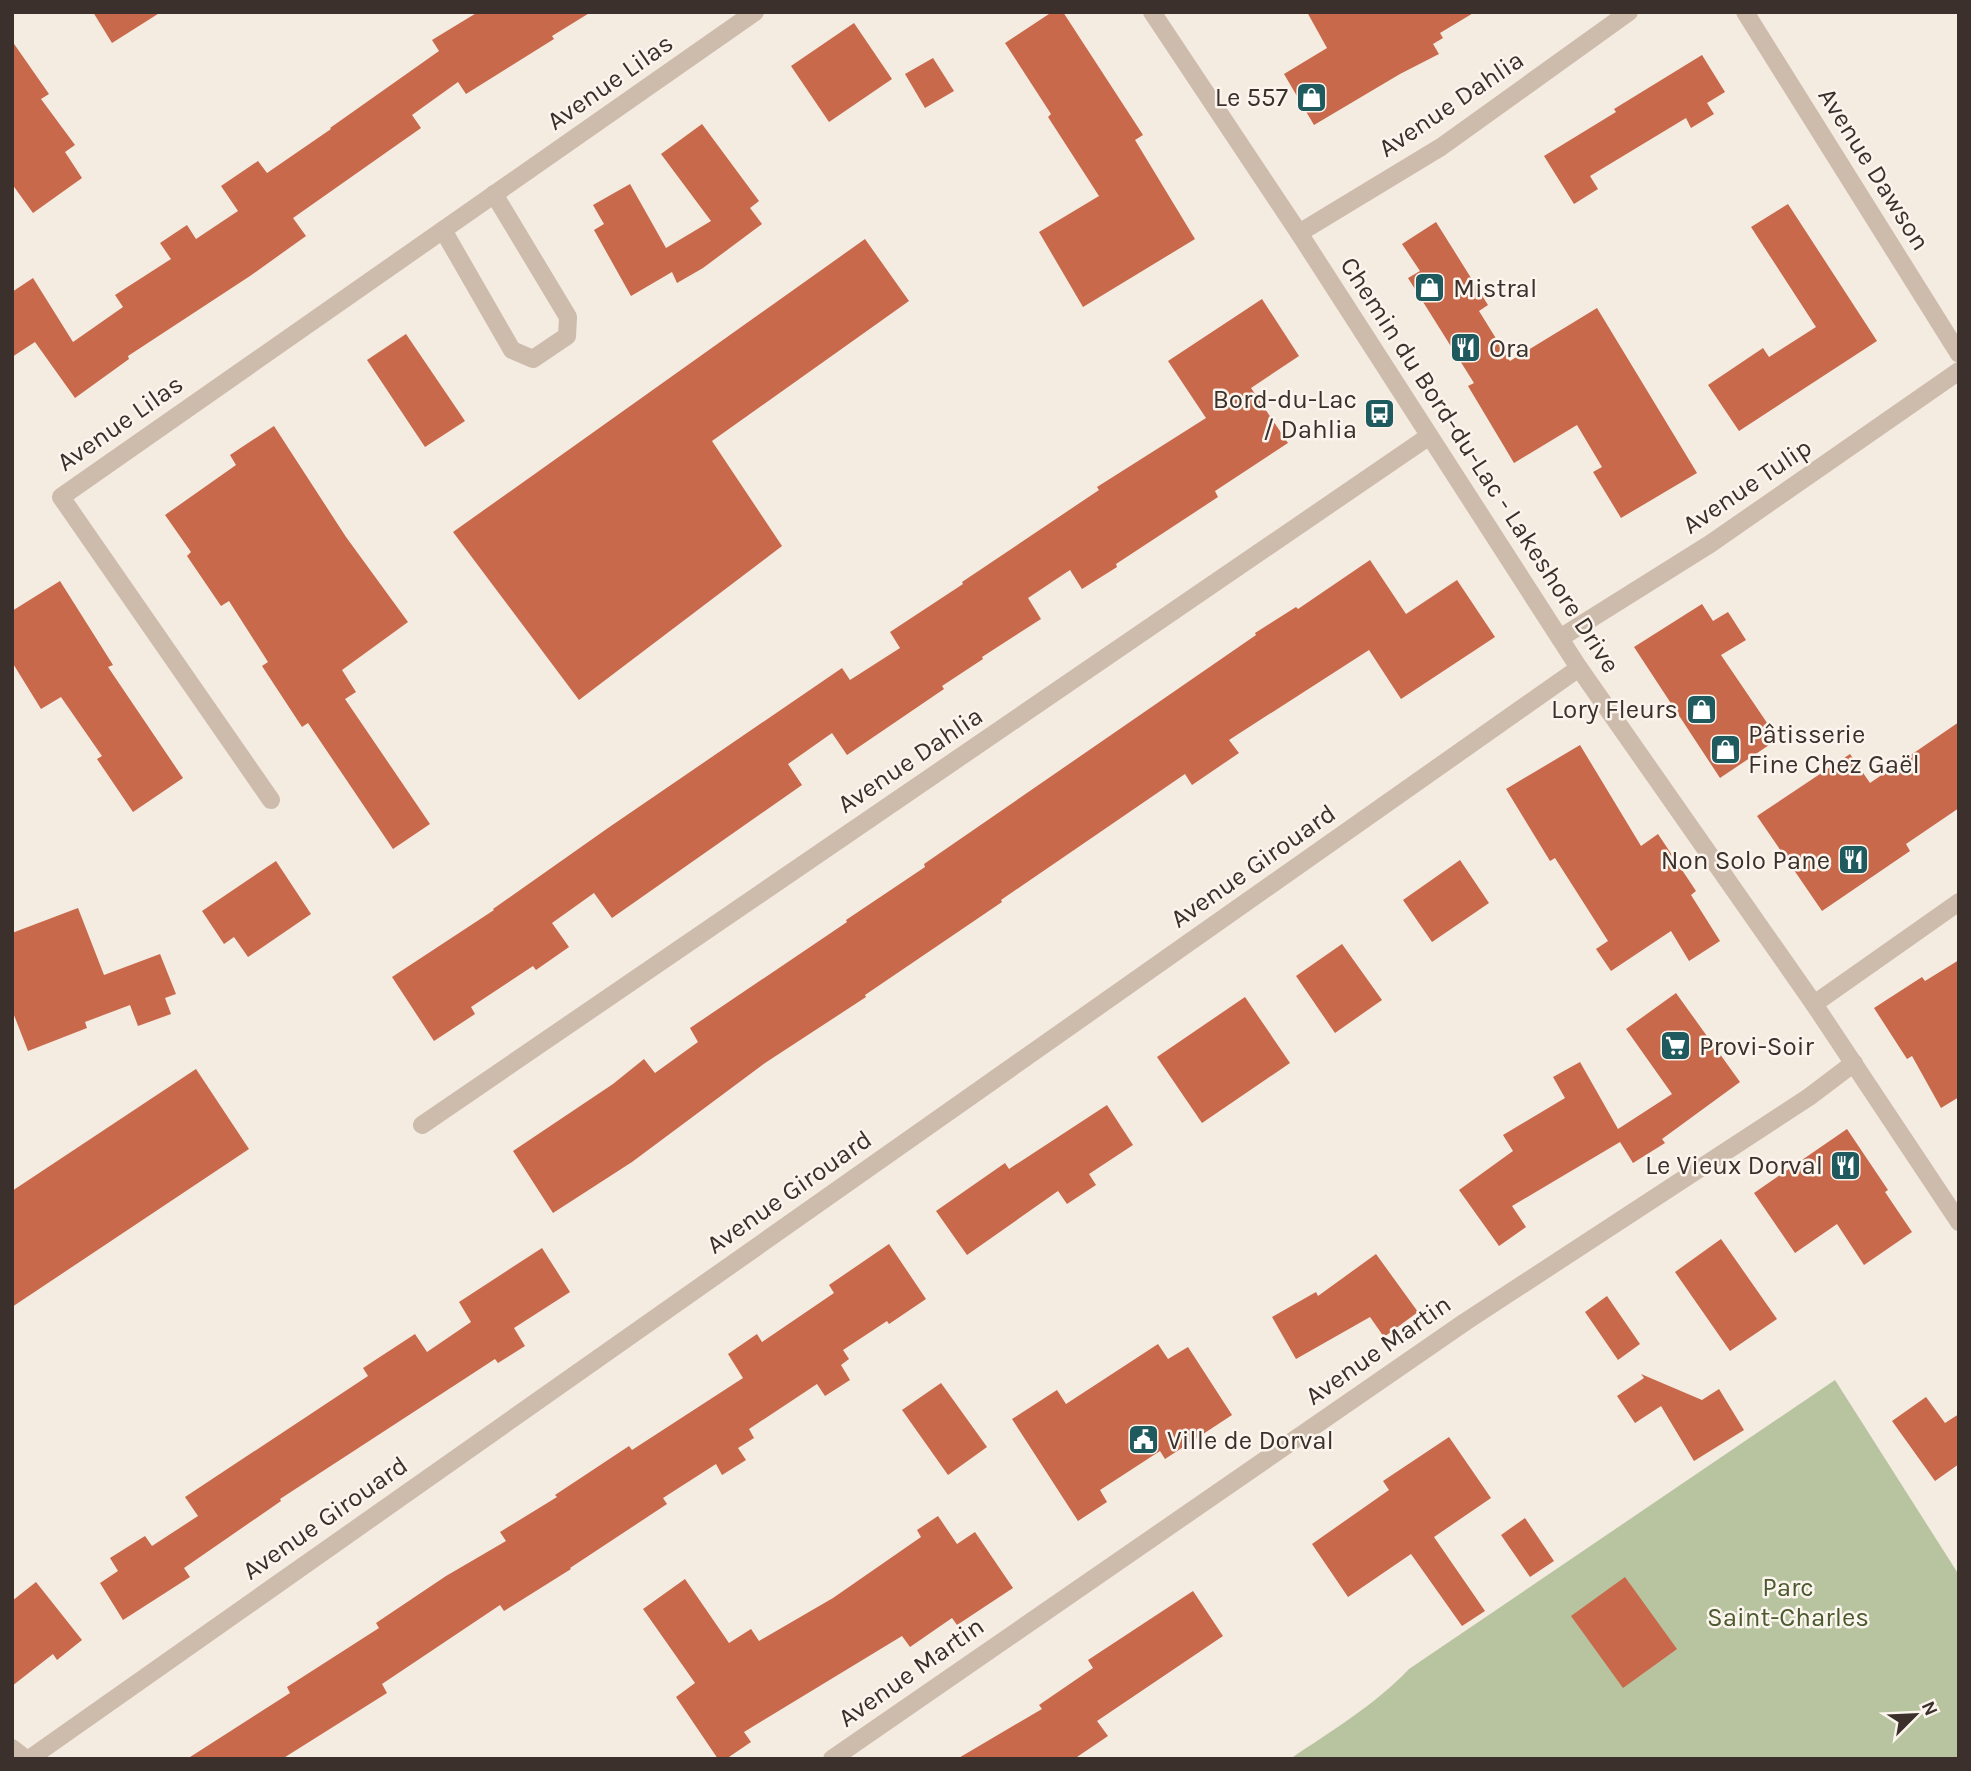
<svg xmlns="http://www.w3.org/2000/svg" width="1971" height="1771" font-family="Karla,sans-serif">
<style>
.green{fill:#b8c4a0}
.building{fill:#c8694b}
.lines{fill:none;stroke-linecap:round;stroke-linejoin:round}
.minor{stroke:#cdbbac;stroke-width:18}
.tertiary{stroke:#cdbbac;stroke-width:18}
.labels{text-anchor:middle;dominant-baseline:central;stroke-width:5;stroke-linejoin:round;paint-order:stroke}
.street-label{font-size:26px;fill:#3b302b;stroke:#fbf5ee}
.poi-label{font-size:26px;fill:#3b302b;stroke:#fbf5ee;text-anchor:end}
.park-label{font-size:26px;fill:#4a5a2e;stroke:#fbf5ee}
</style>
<rect width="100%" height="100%" fill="#f4ebe1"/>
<path class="green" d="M1835 1380 1959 1575V1759H1290C1331 1731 1375 1705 1409 1669Z"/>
<g class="building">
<polygon points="93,12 161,12 112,43"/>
<polygon points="478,12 591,12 552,36 554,39 466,94 458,82 412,115 421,128 293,218 306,236 250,276 128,356 129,359 75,398 35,342 12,357 12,292 33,278 73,342 123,307 115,295 171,259 160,243 187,225 196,239 238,211 221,186 258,161 267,173 331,129 330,128 439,51 432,40"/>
<polygon points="1052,12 1063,12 1143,135 1135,140 1195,239 1083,307 1039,232 1099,196 1048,117 1051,114 1005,43"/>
<polygon points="1307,12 1475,12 1440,33 1443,38 1433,44 1439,54 1400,74 1314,125 1284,74 1327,48"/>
<polygon points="854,23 892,79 829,122 791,66"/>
<polygon points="12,41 49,94 41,99 75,145 65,152 82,178 33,213 12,184"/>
<polygon points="1702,55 1725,92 1707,103 1714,114 1691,128 1686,118 1590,176 1598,189 1574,204 1544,156 1616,112 1614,109"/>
<polygon points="933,58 954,91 925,108 905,74"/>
<polygon points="702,124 759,201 750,208 762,224 703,268 677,283 672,272 631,296 594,230 604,224 593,205 630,184 666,248 711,221 661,154"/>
<polygon points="1788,204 1877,341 1739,431 1708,385 1763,348 1769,357 1816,327 1751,227"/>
<polygon points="1436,222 1488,305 1479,311 1510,361 1597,308 1697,473 1621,518 1593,472 1602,467 1577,425 1514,463 1468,386 1474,383 1408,278 1420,271 1402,244"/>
<polygon points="865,239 909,301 712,441 782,546 579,700 453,532"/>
<polygon points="1262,299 1299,356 1251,388 1288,443 1215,491 1218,497 1116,564 1117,567 1082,589 1070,570 1028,598 1041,619 982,657 983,659 942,686 944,689 847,755 832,733 788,764 802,785 612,918 594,893 552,923 569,947 536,970 533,966 471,1007 475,1014 434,1041 392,977 494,910 493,909 608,828 842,668 850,680 900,648 890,632 963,584 962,582 1099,490 1097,487 1206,418 1168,361"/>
<polygon points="406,334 465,421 425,447 367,360"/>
<polygon points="274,426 346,537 408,622 342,670 356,692 345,699 430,824 393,849 308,723 302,727 262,666 268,662 229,601 221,606 187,556 191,552 165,515 236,465 230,455"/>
<polygon points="1370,560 1406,614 1457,580 1495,637 1401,699 1369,650 1229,740 1239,753 1192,785 1185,774 1001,900 1002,902 865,995 866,997 765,1063 632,1162 553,1213 513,1151 613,1084 644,1059 655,1073 698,1042 690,1028 847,922 846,920 925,867 924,864 1256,635 1255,633 1296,607 1298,609"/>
<polygon points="60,581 113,665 108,667 183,778 133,812 97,759 102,756 61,697 41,709 12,662 12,611"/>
<polygon points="1702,604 1713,621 1728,612 1746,640 1721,655 1778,739 1720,778 1634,647"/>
<polygon points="1959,722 1959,808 1906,844 1910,851 1822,911 1757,816 1850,754 1870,783"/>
<polygon points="1580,745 1641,846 1658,834 1696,891 1691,895 1720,941 1689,961 1671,931 1611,971 1596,949 1608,941 1555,858 1550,861 1506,789"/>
<polygon points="1460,860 1489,903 1432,942 1403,900"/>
<polygon points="276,861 311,914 248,957 234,937 224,944 202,911"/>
<polygon points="78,908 104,975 160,954 176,994 165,998 171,1014 138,1026 130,1005 85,1022 87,1028 28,1051 12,1010 12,933"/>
<polygon points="1342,944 1382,1000 1335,1033 1296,976"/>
<polygon points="1959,960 1959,1097 1941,1108 1912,1056 1907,1059 1874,1008 1922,977 1925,981"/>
<polygon points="1676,993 1740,1082 1662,1139 1665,1143 1633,1163 1620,1142 1512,1206 1526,1227 1499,1246 1459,1190 1513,1151 1503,1135 1565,1098 1553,1077 1580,1062 1618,1129 1672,1094 1626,1029"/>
<polygon points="1245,997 1290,1063 1202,1123 1157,1057"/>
<polygon points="196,1069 249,1149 12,1307 12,1191"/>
<polygon points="1107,1105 1133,1145 1089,1174 1096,1185 1067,1204 1058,1191 967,1255 936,1211 1005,1163 1009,1169"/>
<polygon points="1847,1129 1888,1190 1885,1192 1912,1232 1864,1265 1837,1224 1795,1253 1754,1193"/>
<polygon points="1721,1239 1777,1319 1730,1351 1675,1272"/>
<polygon points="889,1244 926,1299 889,1324 887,1321 843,1350 849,1359 841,1365 850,1380 825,1396 817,1384 749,1429 754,1438 738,1448 746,1460 722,1475 716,1464 663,1498 667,1504 570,1568 571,1569 504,1611 500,1605 382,1684 387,1693 282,1759 187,1759 290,1693 287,1687 379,1628 376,1623 446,1576 506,1541 500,1532 557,1497 555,1495 629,1446 632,1450 743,1378 728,1354 757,1334 762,1342 834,1293 829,1285"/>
<polygon points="542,1248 570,1292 514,1328 525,1346 498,1363 495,1359 280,1499 281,1501 184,1568 190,1577 123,1620 100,1583 118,1571 110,1558 145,1536 152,1546 198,1516 185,1497 368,1376 363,1368 415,1334 427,1352 471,1322 459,1302"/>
<polygon points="1376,1254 1418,1312 1384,1337 1370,1317 1296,1359 1272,1317 1316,1292 1318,1296"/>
<polygon points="1607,1296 1640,1344 1618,1360 1585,1312"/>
<polygon points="1158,1344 1168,1359 1188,1347 1232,1415 1165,1459 1160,1451 1100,1490 1107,1502 1078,1521 1012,1419 1057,1390 1066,1404"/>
<polygon points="1641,1374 1702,1400 1719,1389 1744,1430 1694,1461 1661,1406 1635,1423 1617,1396 1644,1378"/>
<polygon points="941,1383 987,1447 948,1475 902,1410"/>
<polygon points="1926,1397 1945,1423 1959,1414 1959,1464 1935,1481 1892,1421"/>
<polygon points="1449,1437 1491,1498 1434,1537 1485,1611 1462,1626 1411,1554 1348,1597 1312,1544 1389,1490 1383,1481"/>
<polygon points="938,1516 957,1544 975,1532 1013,1588 957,1625 952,1618 910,1647 902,1636 744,1732 751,1742 726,1759 718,1759 676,1697 695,1683 643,1609 685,1579 729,1643 751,1629 759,1641 833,1598 921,1537 917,1530"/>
<polygon points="1525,1518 1554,1561 1530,1577 1501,1535"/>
<polygon points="1625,1577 1677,1649 1623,1688 1571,1616"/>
<polygon points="36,1582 82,1640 57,1660 53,1654 12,1686 12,1601"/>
<polygon points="1193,1591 1223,1636 1097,1721 1108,1736 1074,1759 957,1759 1042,1709 1039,1705 1093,1668 1088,1660"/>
</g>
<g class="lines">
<g class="minor">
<polyline points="1745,12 1959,354"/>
<polyline points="443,230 512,350 533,359 567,336 568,317 494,194"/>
<polyline points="1299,233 1441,147 1629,12"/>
<polyline points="1560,638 1710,544 1959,371"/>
<polyline points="271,800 61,497 755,12"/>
<polyline points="1814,1004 1959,902"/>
<polyline points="422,1125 1428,437"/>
<polyline points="12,1748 26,1759"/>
<polyline points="29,1759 1579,668"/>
<polyline points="832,1759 1465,1322 1809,1097 1854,1063"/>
</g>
<polyline class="tertiary" points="1152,12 1299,233 1579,668 1814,1004 1959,1222"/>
</g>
<defs>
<symbol id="shop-square" viewBox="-11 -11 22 22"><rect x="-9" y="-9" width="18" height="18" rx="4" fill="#1f5a5e" stroke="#fbf5ee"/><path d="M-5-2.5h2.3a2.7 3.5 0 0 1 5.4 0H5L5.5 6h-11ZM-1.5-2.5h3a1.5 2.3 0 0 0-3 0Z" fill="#fff"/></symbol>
<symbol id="restaurant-square" viewBox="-11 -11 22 22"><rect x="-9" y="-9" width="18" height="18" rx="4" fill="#1f5a5e" stroke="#fbf5ee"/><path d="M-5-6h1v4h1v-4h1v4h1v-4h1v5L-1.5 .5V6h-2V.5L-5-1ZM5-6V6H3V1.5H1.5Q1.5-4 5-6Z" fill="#fff"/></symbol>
<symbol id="bus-square" viewBox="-11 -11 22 22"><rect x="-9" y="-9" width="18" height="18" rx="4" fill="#1f5a5e" stroke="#fbf5ee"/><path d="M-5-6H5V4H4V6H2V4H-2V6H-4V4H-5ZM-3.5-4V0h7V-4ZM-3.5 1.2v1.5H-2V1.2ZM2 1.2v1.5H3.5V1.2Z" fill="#fff"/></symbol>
<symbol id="supermarket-square" viewBox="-11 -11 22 22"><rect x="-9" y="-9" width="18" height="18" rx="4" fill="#1f5a5e" stroke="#fbf5ee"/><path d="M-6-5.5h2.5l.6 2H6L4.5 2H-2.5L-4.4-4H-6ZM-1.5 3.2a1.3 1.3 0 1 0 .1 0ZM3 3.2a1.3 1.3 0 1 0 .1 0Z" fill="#fff"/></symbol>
<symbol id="civic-square" viewBox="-11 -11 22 22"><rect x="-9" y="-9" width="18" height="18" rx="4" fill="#1f5a5e" stroke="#fbf5ee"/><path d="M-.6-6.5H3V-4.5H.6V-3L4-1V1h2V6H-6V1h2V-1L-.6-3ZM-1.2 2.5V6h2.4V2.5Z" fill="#fff"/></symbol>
</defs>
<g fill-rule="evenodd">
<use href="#shop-square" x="1294" y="80" width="35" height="35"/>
<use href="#shop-square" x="1412" y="270" width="35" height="35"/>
<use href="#restaurant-square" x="1448" y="330" width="35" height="35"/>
<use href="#bus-square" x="1362" y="396" width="35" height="35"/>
<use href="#shop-square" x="1684" y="692" width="35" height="35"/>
<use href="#shop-square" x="1708" y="732" width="35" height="35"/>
<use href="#restaurant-square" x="1836" y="842" width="35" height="35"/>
<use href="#supermarket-square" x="1658" y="1028" width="35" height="35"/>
<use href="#restaurant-square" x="1828" y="1148" width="35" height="35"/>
<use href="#civic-square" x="1126" y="1422" width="35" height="35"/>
</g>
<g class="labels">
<g class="street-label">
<text transform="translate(610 82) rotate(-35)">Avenue Lilas</text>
<text transform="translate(1451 104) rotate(-34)">Avenue Dahlia</text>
<text transform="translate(1874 169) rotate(58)">Avenue Dawson</text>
<text transform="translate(120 423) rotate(-35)">Avenue Lilas</text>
<text transform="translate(1480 465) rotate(57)">Chemin du Bord-du-Lac - Lakeshore Drive</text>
<text transform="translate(1747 486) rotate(-34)">Avenue Tulip</text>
<text transform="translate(910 760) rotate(-34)">Avenue Dahlia</text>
<text transform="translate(1253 866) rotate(-35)">Avenue Girouard</text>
<text transform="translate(789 1192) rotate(-35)">Avenue Girouard</text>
<text transform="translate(1378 1350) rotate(-35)">Avenue Martin</text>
<text transform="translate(325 1518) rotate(-35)">Avenue Girouard</text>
<text transform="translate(911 1672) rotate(-35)">Avenue Martin</text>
</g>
<g class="poi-label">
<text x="1288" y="97">Le 557</text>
<text x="1453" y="288" text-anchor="start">Mistral</text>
<text x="1489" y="348" text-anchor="start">Ora</text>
<text x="1357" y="399">Bord-du-Lac<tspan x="1357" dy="30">/ Dahlia</tspan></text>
<text x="1678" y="709">Lory Fleurs</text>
<text x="1748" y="734" text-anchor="start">Pâtisserie<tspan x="1748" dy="30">Fine Chez Gaël</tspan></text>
<text x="1830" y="860">Non Solo Pane</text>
<text x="1699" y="1046" text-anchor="start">Provi-Soir</text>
<text x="1823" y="1165">Le Vieux Dorval</text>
<text x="1167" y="1440" text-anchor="start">Ville de Dorval</text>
</g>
<g class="park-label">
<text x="1788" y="1587">Parc<tspan x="1788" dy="30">Saint-Charles</tspan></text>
</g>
</g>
<rect width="1971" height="1771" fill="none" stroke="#3b302b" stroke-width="28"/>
<g transform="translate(1915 1715) rotate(66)" stroke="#fbf5ee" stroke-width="5" paint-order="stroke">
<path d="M0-5L12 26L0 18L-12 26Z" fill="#3b302b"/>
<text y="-10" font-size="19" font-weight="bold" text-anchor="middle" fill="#3b302b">N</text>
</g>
</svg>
